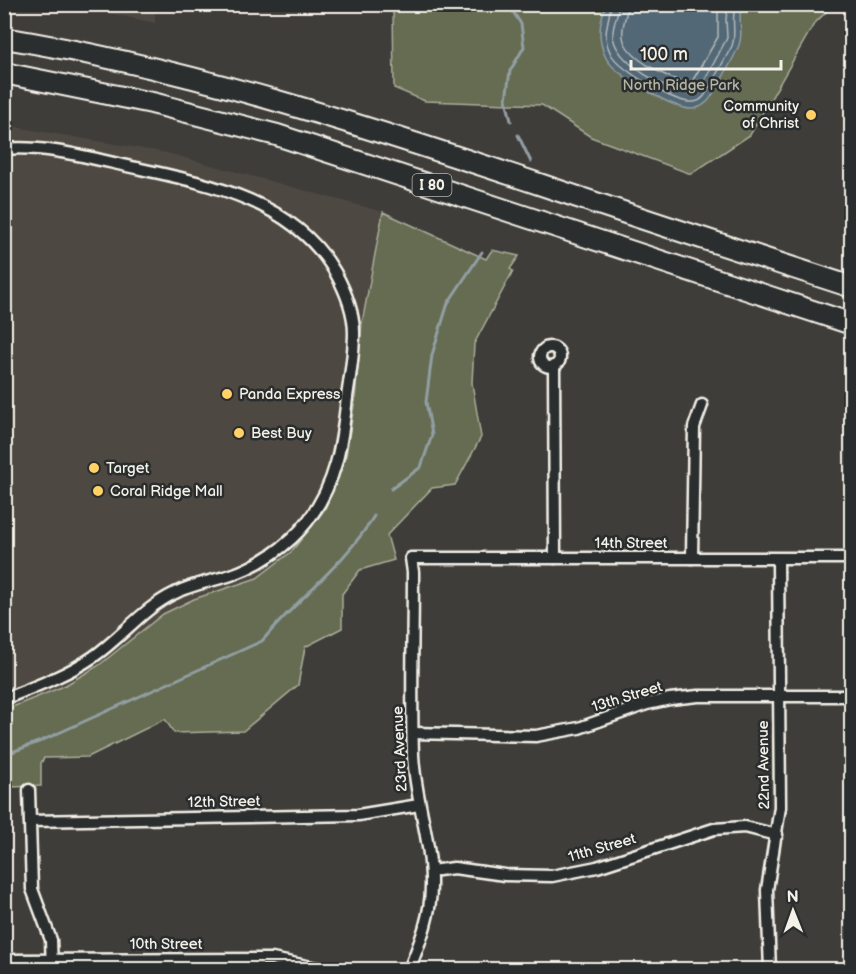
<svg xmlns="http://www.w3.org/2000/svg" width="856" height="974" font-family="'Balsamiq Sans',sans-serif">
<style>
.built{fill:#4d4842}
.green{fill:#656c51;stroke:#acae9c;stroke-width:1.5}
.water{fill:#536776;stroke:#939ea4;stroke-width:1.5}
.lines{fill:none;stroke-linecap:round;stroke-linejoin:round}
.shore{stroke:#b4baba;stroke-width:1.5}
.stream{stroke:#939ea4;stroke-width:3}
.minor-casing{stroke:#f4f1e8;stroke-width:15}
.motorway-casing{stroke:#f4f1e8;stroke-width:24}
.minor{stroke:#2a2d2e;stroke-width:10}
.motorway{stroke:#2a2d2e;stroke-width:20}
.poi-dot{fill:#ffd166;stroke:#2a2d2e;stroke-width:2}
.labels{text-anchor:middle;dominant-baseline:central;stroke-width:5;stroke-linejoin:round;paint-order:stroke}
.shield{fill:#2a2d2e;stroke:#b7b6b0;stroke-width:1.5}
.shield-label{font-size:14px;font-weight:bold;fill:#f4f1e8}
.park-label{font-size:15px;fill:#b4b5a4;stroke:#2a2d2e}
.poi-label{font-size:15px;fill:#f4f1e8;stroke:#2a2d2e;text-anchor:start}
.street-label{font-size:15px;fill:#f4f1e8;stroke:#2a2d2e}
</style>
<rect width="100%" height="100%" fill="#3f3d3a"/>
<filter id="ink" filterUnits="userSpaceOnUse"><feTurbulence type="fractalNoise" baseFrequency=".0167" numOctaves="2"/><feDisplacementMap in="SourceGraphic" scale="12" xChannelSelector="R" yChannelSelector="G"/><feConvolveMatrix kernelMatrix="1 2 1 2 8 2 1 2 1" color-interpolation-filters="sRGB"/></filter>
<g filter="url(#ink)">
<g class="built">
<polygon points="73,5 155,5 155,23"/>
<polygon points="4,125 167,153 383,212 362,323 355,399 346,456 325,509 291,552 257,578 194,599 163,614 98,666 64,686 5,710"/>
</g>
<g class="green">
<polygon points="393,5 833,5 814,24 750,135 691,174 591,137 542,105 425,101 394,88"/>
<polygon points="383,212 486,259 492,250 519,256 510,269 513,271 474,344 472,383 481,437 455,485 432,488 387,535 394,560 360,570 342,594 342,628 305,647 298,685 243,731 174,733 165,719 88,757 44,758 41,763 41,786 9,787 5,789 5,710 64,686 98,666 163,614 194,599 257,578 291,552 325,509 346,456 355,399 362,323"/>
</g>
<path class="water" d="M606 5H742C737 17 743 28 740 41 739 50 714 94 708 101 704 105 697 109 691 109 672 108 615 75 606 58 597 40 599 22 606 5Z"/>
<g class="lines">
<g class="shore">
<path d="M611 4C609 23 601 35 611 54 619 70 676 104 693 102 698 102 702 99 705 95L732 46C737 32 730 18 736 4"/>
<path d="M619 4C618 16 612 25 613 36 616 64 667 90 692 95L699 91 727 38 726 19 728 4"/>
<path d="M628 4C627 16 621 26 623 37 626 59 671 79 690 85L718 37V4"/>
</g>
<g class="stream">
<polyline points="508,4 521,24 524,47 510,71 506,99 511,121"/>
<polyline points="518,135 531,162"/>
<polyline points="391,489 421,467 432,435 426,402 432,355 448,303 482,252"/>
<path d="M4 755 41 741 262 641C298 598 345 564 374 516"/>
</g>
<defs>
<g id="minor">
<path d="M4 149C48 145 94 159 136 168 210 184 294 201 335 272 345 290 354 312 354 333 354 354 350 376 347 397 342 443 337 483 307 522 288 546 260 565 231 575 213 581 192 584 175 593 143 608 122 637 93 657 67 675 34 687 4 699"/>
<circle cx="550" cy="357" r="10"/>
<polyline points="554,366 555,558"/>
<polyline points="692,558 694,427 702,405"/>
<polyline points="413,733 536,736 579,728 647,704 670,699 698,696 852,696"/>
<polyline points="29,790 32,889 51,940 52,970"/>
<polyline points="30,821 358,815 419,805"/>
<polyline points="431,871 454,868 505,875 552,876 597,867 714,829 745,827 777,835"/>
<polyline points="4,960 272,959 327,970"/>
<path d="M409 970C420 942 431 916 431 886 432 842 415 799 413 755 411 694 413 633 413 572L411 558H852"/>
<polyline points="770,970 767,890 780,807 778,559"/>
</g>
<g id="motorway">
<path d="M4 38C189 68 365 126 542 185 645 220 748 253 852 287"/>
<polyline points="4,73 152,103 277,135 852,324"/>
</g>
</defs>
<use href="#minor" class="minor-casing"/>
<use href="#motorway" class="motorway-casing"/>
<use href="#minor" class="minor"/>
<use href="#motorway" class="motorway"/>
</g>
</g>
<g class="poi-dot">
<circle cx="811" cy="115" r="6"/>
<circle cx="227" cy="394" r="6"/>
<circle cx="239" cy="433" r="6"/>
<circle cx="94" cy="468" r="6"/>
<circle cx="98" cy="491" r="6"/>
</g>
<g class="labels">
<rect class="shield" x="412.5" y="174" width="39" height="22" rx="4.5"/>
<g class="shield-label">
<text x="432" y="185">I 80</text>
</g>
<g class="park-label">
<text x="681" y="85">North Ridge Park</text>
</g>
<g class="poi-label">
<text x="799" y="106" text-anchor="end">Community<tspan x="799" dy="17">of Christ</tspan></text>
<text x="239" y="394">Panda Express</text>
<text x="251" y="433">Best Buy</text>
<text x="106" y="468">Target</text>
<text x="110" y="491">Coral Ridge Mall</text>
</g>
<g class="street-label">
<text x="631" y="543">14th Street</text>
<text transform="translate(627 697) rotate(-17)">13th Street</text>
<text transform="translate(400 749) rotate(-93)">23rd Avenue</text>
<text transform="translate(764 765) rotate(-91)">22nd Avenue</text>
<text transform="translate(224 802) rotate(-1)">12th Street</text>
<text transform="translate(602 848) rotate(-16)">11th Street</text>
<text x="166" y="944">10th Street</text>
</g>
</g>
<rect width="856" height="974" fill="none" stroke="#2a2d2e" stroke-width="24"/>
<rect x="12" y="12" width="832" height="950" fill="none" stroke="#f4f1e8" stroke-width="2" filter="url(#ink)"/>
<g transform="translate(793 911) rotate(359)" stroke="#2a2d2e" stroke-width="4.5" paint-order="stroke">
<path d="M0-4.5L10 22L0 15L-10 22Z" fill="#f4f1e8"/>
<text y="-9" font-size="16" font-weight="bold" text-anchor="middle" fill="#f4f1e8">N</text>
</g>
<path d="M631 60v9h150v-9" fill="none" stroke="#f4f1e8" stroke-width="3"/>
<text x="640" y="60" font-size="18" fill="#f4f1e8" stroke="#2a2d2e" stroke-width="4.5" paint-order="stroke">100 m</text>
</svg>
